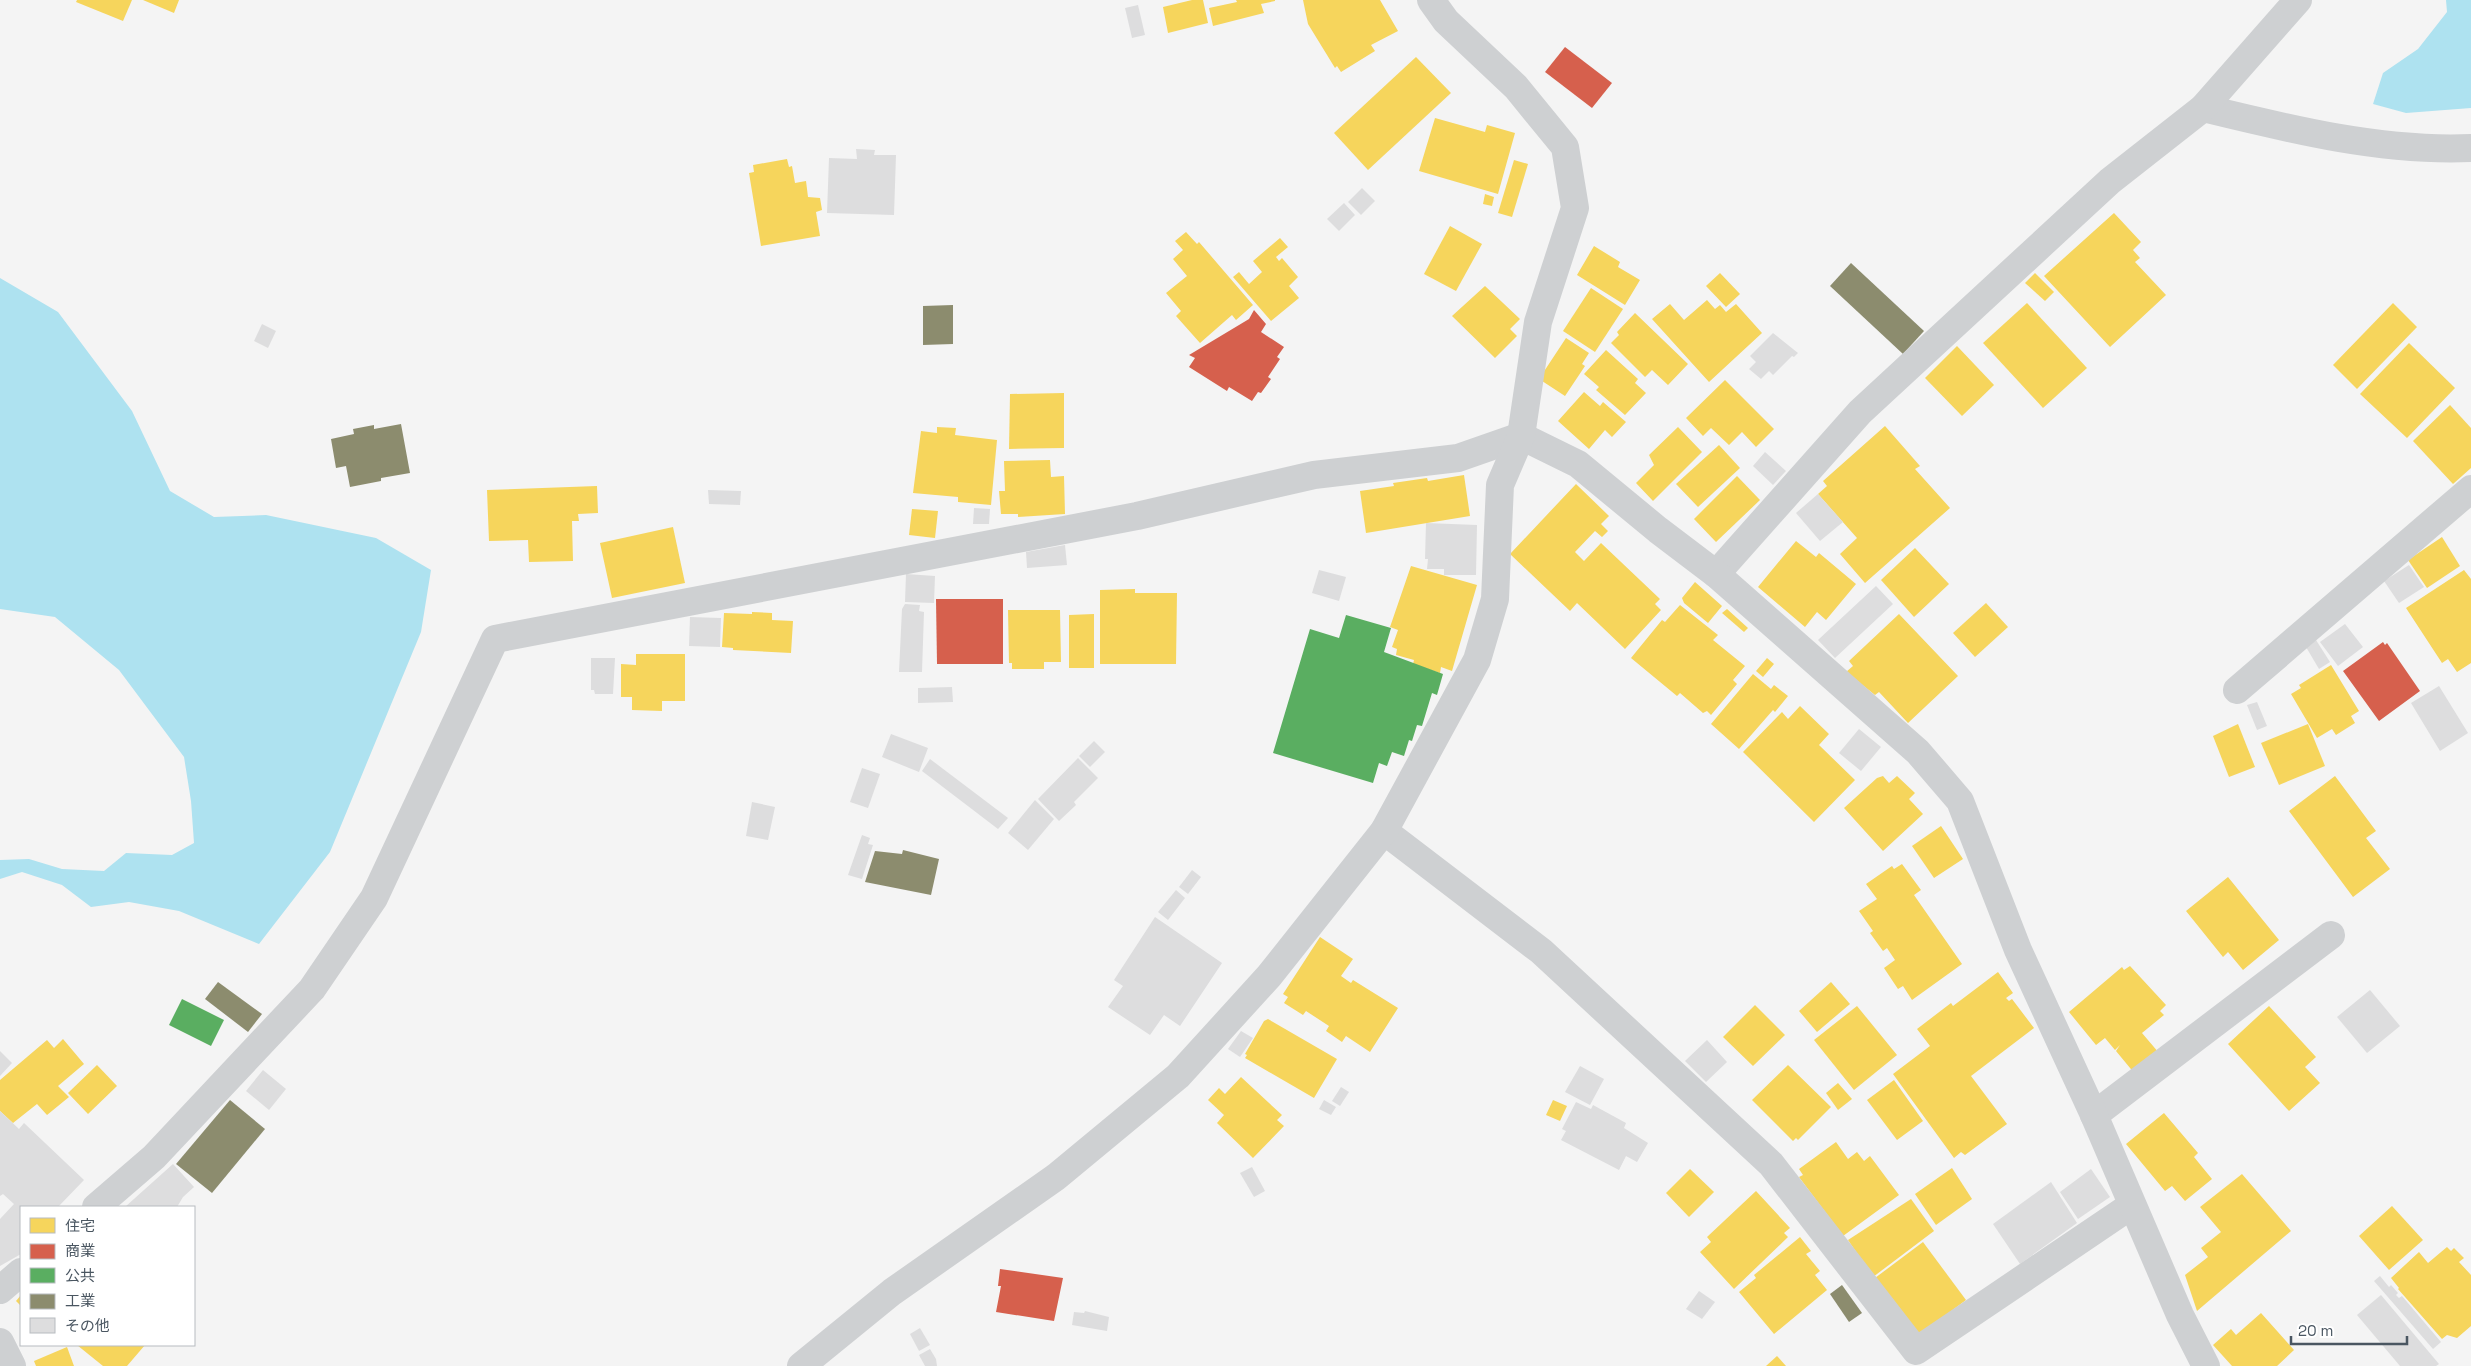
<svg xmlns="http://www.w3.org/2000/svg" width="2471" height="1366" font-family="'Space Grotesk','Noto Sans JP',sans-serif">
<style>
.water{fill:#aee2f0}
.homes{fill:#f6d55c}
.shops{fill:#d6604d}
.public{fill:#5aae61}
.industry{fill:#8c8c6e}
.building{fill:#ddddde}
.lines{fill:none;stroke-linecap:round;stroke-linejoin:round}
.street{stroke:#ced0d2;stroke-width:28}
</style>
<rect width="100%" height="100%" fill="#f4f4f4"/>
<g class="water">
<polygon points="2446,0 2471,0 2471,108 2406,113 2373,104 2383,73 2418,49 2447,12"/>
<polygon points="0,278 58,312 132,411 170,491 214,517 266,515 376,538 431,570 421,632 330,852 259,944 179,911 129,902 91,907 62,885 22,872 0,879 0,860 29,859 62,869 104,871 126,853 172,855 194,843 191,801 184,757 119,670 55,617 0,609"/>
</g>
<g class="homes">
<polygon points="77,0 132,0 123,21 76,2"/>
<polygon points="143,0 179,0 174,13"/>
<polygon points="1192,0 1203,0 1208,23 1168,33 1163,7"/>
<polygon points="1236,0 1275,0 1275,1 1261,4 1264,13 1213,26 1209,8 1237,2"/>
<polygon points="1303,0 1380,0 1398,31 1371,45 1375,51 1341,72 1337,66 1335,68 1308,24"/>
<polygon points="1416,57 1451,93 1368,170 1334,133"/>
<polygon points="1435,118 1485,132 1487,125 1515,133 1498,194 1419,171"/>
<polygon points="787,159 789,167 792,166 795,183 806,181 808,197 820,198 822,210 816,212 820,236 761,246 749,173 754,172 753,165"/>
<polygon points="1514,160 1528,164 1512,217 1498,213"/>
<polygon points="1485,194 1494,197 1492,206 1483,204"/>
<polygon points="2114,213 2141,242 2133,250 2140,258 2135,262 2166,295 2110,347 2044,276"/>
<polygon points="1450,226 1482,244 1456,291 1424,274"/>
<polygon points="1186,232 1197,244 1199,242 1253,305 1236,320 1232,315 1200,343 1176,316 1181,311 1166,293 1187,276 1173,259 1183,250 1175,241"/>
<polygon points="1280,238 1288,247 1276,257 1279,261 1282,258 1298,277 1289,286 1299,298 1271,321 1233,277 1239,272 1249,284 1262,272 1253,261"/>
<polygon points="1594,246 1620,262 1618,267 1640,280 1625,305 1577,275"/>
<polygon points="1720,273 1740,294 1726,307 1706,286"/>
<polygon points="2035,273 2054,292 2045,301 2025,283"/>
<polygon points="1485,286 1520,319 1510,329 1517,336 1495,358 1452,316"/>
<polygon points="1591,288 1623,309 1595,352 1563,331"/>
<polygon points="1707,300 1715,309 1720,305 1726,312 1736,304 1762,333 1709,382 1652,319 1670,304 1684,320"/>
<polygon points="2027,303 2087,368 2043,408 1983,343"/>
<polygon points="2393,303 2417,327 2357,389 2333,365"/>
<polygon points="1635,313 1688,364 1668,385 1652,370 1645,377 1611,343 1619,335 1617,332"/>
<polygon points="1566,338 1589,353 1582,364 1585,366 1565,396 1539,379"/>
<polygon points="2409,343 2455,388 2407,438 2360,394"/>
<polygon points="1957,346 1994,385 1962,416 1925,378"/>
<polygon points="1606,350 1638,379 1635,383 1646,393 1625,415 1596,390 1599,387 1584,374"/>
<polygon points="1725,380 1774,429 1756,447 1742,432 1729,445 1711,428 1703,436 1686,418"/>
<polygon points="1584,392 1600,406 1603,402 1626,422 1612,437 1605,430 1589,449 1558,421"/>
<polygon points="1064,393 1064,448 1009,449 1010,394"/>
<polygon points="2450,405 2471,428 2471,468 2453,484 2413,441"/>
<polygon points="1885,426 1920,466 1915,469 1950,508 1865,583 1840,554 1857,538 1818,494 1827,486 1823,481"/>
<polygon points="937,427 956,428 955,435 997,440 991,505 958,502 958,497 913,493 921,431 937,433"/>
<polygon points="1678,427 1702,452 1653,501 1636,483 1654,465 1649,455"/>
<polygon points="1719,445 1740,468 1698,507 1676,484"/>
<polygon points="1050,460 1051,477 1064,476 1065,514 1018,517 1018,514 1001,514 999,491 1005,491 1004,461"/>
<polygon points="1464,475 1470,516 1366,533 1360,491 1394,486 1393,483 1427,478 1428,481"/>
<polygon points="1737,476 1760,500 1716,542 1694,519"/>
<polygon points="1576,484 1609,516 1601,524 1608,531 1602,537 1595,531 1575,552 1584,561 1601,543 1660,599 1655,604 1661,610 1625,649 1577,603 1570,611 1510,554"/>
<polygon points="597,486 598,513 578,514 579,521 572,521 573,561 529,562 528,540 489,541 487,490"/>
<polygon points="912,509 938,511 935,538 909,535"/>
<polygon points="673,527 685,583 612,598 600,543"/>
<polygon points="2442,537 2460,566 2427,588 2408,560"/>
<polygon points="1796,541 1816,557 1819,553 1856,584 1826,620 1817,612 1805,627 1758,587"/>
<polygon points="1915,548 1949,584 1914,617 1881,580"/>
<polygon points="1411,566 1477,585 1452,671 1441,667 1440,673 1413,664 1414,660 1396,655 1397,649 1392,647 1398,630 1390,627"/>
<polygon points="2464,570 2471,579 2471,663 2457,672 2448,659 2442,663 2406,608"/>
<polygon points="1695,582 1722,606 1708,623 1684,603 1682,598"/>
<polygon points="1135,589 1135,593 1177,593 1176,664 1100,664 1100,590"/>
<polygon points="1986,603 2008,627 1975,657 1953,633"/>
<polygon points="1680,605 1718,635 1713,640 1745,666 1733,680 1737,684 1711,715 1707,711 1703,713 1680,693 1677,696 1631,658 1662,620 1665,622"/>
<polygon points="1727,609 1748,628 1744,632 1722,613"/>
<polygon points="1008,610 1060,610 1061,662 1044,662 1044,669 1012,669 1012,663 1009,663"/>
<polygon points="752,612 772,613 772,620 793,621 791,653 733,650 733,648 722,647 724,613 752,614"/>
<polygon points="1094,614 1094,668 1069,668 1069,615"/>
<polygon points="1899,614 1958,676 1908,723 1879,692 1875,695 1846,672 1853,666 1849,661"/>
<polygon points="636,654 685,654 685,701 662,701 662,711 632,710 632,697 621,697 621,664 636,665"/>
<polygon points="1767,658 1774,664 1763,677 1756,671"/>
<polygon points="2331,665 2359,711 2351,716 2355,723 2336,735 2332,729 2317,738 2291,694 2301,688 2299,685"/>
<polygon points="1753,674 1771,689 1774,685 1788,696 1775,712 1773,710 1739,749 1711,724"/>
<polygon points="1800,706 1829,734 1819,745 1855,780 1814,822 1743,752 1782,712 1788,719"/>
<polygon points="2238,724 2255,767 2229,777 2213,736"/>
<polygon points="2308,724 2325,766 2279,785 2261,743"/>
<polygon points="1883,776 1889,783 1897,776 1915,793 1909,799 1923,814 1883,851 1844,808 1877,778"/>
<polygon points="2335,776 2376,831 2366,838 2390,869 2353,897 2289,811"/>
<polygon points="1941,826 1963,859 1934,878 1912,846"/>
<polygon points="1902,864 1921,890 1914,895 1962,964 1912,1000 1903,986 1898,989 1884,968 1895,960 1887,948 1883,951 1870,933 1873,931 1859,911 1877,899 1866,884 1892,866 1894,869"/>
<polygon points="2228,877 2279,940 2243,970 2228,952 2223,957 2186,911"/>
<polygon points="1320,937 1353,959 1341,976 1351,983 1353,980 1398,1008 1370,1052 1346,1036 1342,1042 1326,1031 1329,1026 1306,1011 1303,1015 1284,1003 1288,997 1283,994"/>
<polygon points="2130,966 2166,1005 2160,1011 2164,1015 2142,1033 2159,1053 2135,1074 2116,1051 2120,1045 2115,1050 2105,1038 2096,1045 2069,1012 2122,967 2124,970"/>
<polygon points="1998,972 2013,993 2006,998 2009,1001 2012,999 2034,1028 1971,1076 2007,1124 1965,1155 1961,1152 1954,1158 1893,1074 1930,1046 1917,1029 1951,1003 1953,1006"/>
<polygon points="1831,982 1850,1004 1817,1032 1799,1011"/>
<polygon points="1755,1005 1785,1035 1753,1066 1723,1037"/>
<polygon points="1857,1006 1897,1055 1854,1090 1814,1040"/>
<polygon points="2269,1006 2316,1057 2305,1067 2320,1083 2289,1111 2228,1044"/>
<polygon points="1268,1019 1337,1059 1314,1098 1245,1058 1247,1055 1245,1054 1264,1021"/>
<polygon points="63,1039 84,1064 58,1086 69,1097 47,1115 37,1104 13,1123 0,1111 0,1080 47,1040 54,1048"/>
<polygon points="97,1065 117,1086 88,1114 68,1093"/>
<polygon points="1788,1065 1831,1107 1798,1140 1796,1138 1793,1141 1752,1100"/>
<polygon points="1241,1077 1282,1115 1277,1120 1284,1126 1253,1158 1217,1123 1224,1115 1208,1100 1219,1088 1225,1094"/>
<polygon points="1894,1080 1923,1121 1897,1140 1867,1100"/>
<polygon points="1838,1083 1852,1099 1838,1110 1826,1093"/>
<polygon points="1553,1100 1567,1106 1560,1121 1546,1115"/>
<polygon points="2164,1113 2198,1153 2194,1157 2212,1179 2185,1201 2172,1186 2165,1191 2126,1144"/>
<polygon points="1836,1142 1848,1159 1857,1152 1864,1161 1870,1156 1899,1195 1843,1236 1799,1177 1803,1175 1799,1169"/>
<polygon points="1952,1168 1972,1199 1936,1225 1915,1194"/>
<polygon points="1690,1169 1714,1192 1689,1217 1666,1193"/>
<polygon points="2242,1174 2291,1231 2197,1311 2185,1275 2208,1257 2201,1248 2221,1232 2200,1207"/>
<polygon points="1756,1191 1790,1228 1784,1233 1788,1237 1734,1289 1700,1252 1711,1242 1707,1237"/>
<polygon points="1911,1199 1934,1231 1873,1277 1848,1240"/>
<polygon points="2392,1206 2423,1240 2389,1270 2359,1236"/>
<polygon points="1800,1237 1811,1251 1806,1254 1820,1271 1815,1275 1827,1290 1774,1334 1739,1292 1756,1278 1754,1275"/>
<polygon points="1923,1242 1966,1300 1917,1337 1875,1278"/>
<polygon points="2447,1247 2451,1251 2454,1248 2464,1258 2459,1262 2471,1275 2471,1326 2457,1338 2447,1335 2442,1339 2398,1289 2399,1288 2391,1278 2419,1252 2428,1263"/>
<polygon points="21,1295 21,1306 16,1301"/>
<polygon points="2261,1313 2294,1350 2277,1366 2232,1366 2213,1345 2231,1329 2236,1335"/>
<polygon points="77,1345 145,1345 127,1366 103,1366"/>
<polygon points="67,1347 74,1366 36,1366 34,1361"/>
<polygon points="1777,1356 1786,1366 1766,1366"/>
</g>
<g class="shops">
<polygon points="1565,47 1612,83 1592,108 1545,72"/>
<polygon points="1254,310 1266,324 1261,332 1284,347 1277,357 1280,359 1268,377 1271,379 1261,393 1258,392 1252,401 1229,387 1227,391 1189,367 1195,358 1189,355 1249,319"/>
<polygon points="936,599 1003,599 1003,664 937,664"/>
<polygon points="2383,642 2385,645 2387,643 2420,691 2379,721 2343,671"/>
<polygon points="1000,1269 1063,1278 1054,1321 996,1312 1001,1286 998,1286"/>
</g>
<g class="public">
<polygon points="1346,615 1391,628 1384,652 1443,674 1437,695 1432,693 1422,726 1417,725 1412,741 1409,740 1404,756 1392,752 1387,766 1379,763 1373,783 1273,753 1310,629 1339,638"/>
<polygon points="182,999 224,1020 211,1046 169,1025"/>
</g>
<g class="industry">
<polygon points="1851,263 1924,331 1903,354 1830,286"/>
<polygon points="953,305 953,344 923,345 923,306"/>
<polygon points="401,424 410,473 381,478 381,481 350,487 346,466 336,468 331,439 354,434 353,429 374,425 374,429"/>
<polygon points="903,850 939,859 931,895 865,882 875,851 902,854"/>
<polygon points="218,982 262,1014 248,1032 205,999"/>
<polygon points="230,1100 265,1129 212,1193 176,1164"/>
<polygon points="1842,1285 1862,1313 1849,1322 1830,1294"/>
</g>
<g class="building">
<polygon points="1138,5 1145,35 1132,38 1125,8"/>
<polygon points="856,149 875,150 874,155 896,155 894,215 827,213 829,158 857,159"/>
<polygon points="1362,188 1375,201 1361,215 1348,202"/>
<polygon points="1344,203 1355,215 1339,231 1327,219"/>
<polygon points="262,324 276,331 268,348 254,341"/>
<polygon points="1773,333 1798,353 1794,357 1792,356 1773,375 1769,371 1761,379 1749,369 1756,362 1750,356"/>
<polygon points="1765,452 1786,471 1773,485 1753,466"/>
<polygon points="708,490 741,491 740,505 709,504"/>
<polygon points="1818,494 1843,522 1820,541 1796,513"/>
<polygon points="974,508 990,509 989,524 973,524"/>
<polygon points="1426,523 1477,525 1476,575 1444,575 1444,569 1427,569 1428,559 1425,559"/>
<polygon points="1065,545 1067,565 1027,568 1026,552"/>
<polygon points="2409,565 2424,587 2399,603 2384,581"/>
<polygon points="1319,570 1346,577 1339,601 1312,593"/>
<polygon points="906,574 935,576 934,603 905,602"/>
<polygon points="1876,586 1893,604 1835,658 1818,640"/>
<polygon points="905,604 920,605 919,611 924,612 922,672 899,672 902,609"/>
<polygon points="690,617 721,618 720,647 689,646"/>
<polygon points="2345,624 2363,647 2338,666 2320,642"/>
<polygon points="2316,640 2330,662 2319,669 2306,647"/>
<polygon points="591,658 615,658 613,694 595,694 594,690 591,690"/>
<polygon points="2439,686 2468,733 2440,751 2411,703"/>
<polygon points="952,687 953,702 918,703 918,688"/>
<polygon points="2257,702 2267,726 2257,730 2247,705"/>
<polygon points="1859,729 1881,747 1861,771 1839,753"/>
<polygon points="891,734 928,748 919,772 882,757"/>
<polygon points="1094,741 1105,752 1090,767 1079,756"/>
<polygon points="1078,758 1098,778 1074,802 1076,805 1059,821 1038,799"/>
<polygon points="930,759 1008,818 998,829 922,771"/>
<polygon points="862,768 880,774 868,808 850,802"/>
<polygon points="1035,800 1054,819 1028,850 1008,833"/>
<polygon points="752,802 775,807 768,840 746,836"/>
<polygon points="862,835 870,838 868,844 873,845 862,879 848,875"/>
<polygon points="1192,870 1201,877 1188,894 1179,887"/>
<polygon points="1176,890 1185,898 1168,920 1158,912"/>
<polygon points="1155,917 1222,963 1180,1026 1164,1015 1150,1035 1108,1007 1123,986 1114,980"/>
<polygon points="2370,990 2400,1026 2367,1053 2337,1017"/>
<polygon points="1241,1031 1253,1038 1240,1057 1228,1049"/>
<polygon points="1707,1040 1727,1062 1706,1082 1685,1061"/>
<polygon points="0,1051 12,1063 0,1076"/>
<polygon points="1580,1066 1604,1079 1590,1105 1565,1092"/>
<polygon points="263,1070 286,1089 269,1110 246,1091"/>
<polygon points="1341,1087 1349,1092 1340,1106 1332,1101"/>
<polygon points="1324,1100 1336,1107 1331,1115 1319,1109"/>
<polygon points="1576,1102 1591,1109 1593,1105 1626,1123 1624,1128 1648,1143 1637,1162 1626,1156 1619,1170 1561,1140 1566,1131 1562,1129"/>
<polygon points="0,1111 19,1129 24,1123 84,1180 58,1207 21,1207 21,1254 0,1266 0,1219 14,1204 3,1194 0,1196"/>
<polygon points="173,1164 194,1187 183,1197 177,1207 125,1207"/>
<polygon points="1252,1167 1265,1191 1254,1197 1240,1173"/>
<polygon points="2091,1169 2110,1197 2078,1219 2060,1192"/>
<polygon points="2051,1182 2077,1223 2020,1264 1993,1224"/>
<polygon points="2380,1276 2389,1287 2391,1285 2398,1293 2396,1295 2399,1298 2402,1296 2441,1342 2433,1349 2374,1281"/>
<polygon points="1699,1291 1715,1302 1702,1319 1686,1309"/>
<polygon points="2381,1295 2439,1364 2436,1366 2400,1366 2357,1315"/>
<polygon points="1085,1311 1109,1317 1107,1331 1072,1325 1074,1312 1084,1313"/>
<polygon points="920,1328 930,1345 919,1351 910,1334"/>
<polygon points="930,1349 936,1359 937,1366 925,1366 919,1355"/>
</g>
<g class="lines">
<g class="street">
<path d="M2203 108C2289 129 2382 152 2471 148"/>
<polyline points="1716,574 1860,412 2110,181 2203,108 2298,0"/>
<polyline points="2237,690 2471,489"/>
<polyline points="1384,831 1541,951 1771,1164 1916,1351 2132,1205"/>
<polyline points="2094,1115 2331,935"/>
<polyline points="96,1207 154,1157 312,989 374,898 495,639 1137,516 1314,475 1458,458 1521,436 1578,464 1658,530 1716,574 1918,752 1960,801 2018,950 2094,1115 2180,1315 2206,1366"/>
<polyline points="0,1290 21,1272"/>
<polyline points="0,1342 12,1366"/>
<polyline points="801,1366 892,1292 1056,1177 1178,1076 1269,976 1384,831 1477,660 1495,599 1500,485 1521,436 1538,322 1575,208 1565,147 1516,87 1446,21 1431,0"/>
</g>
</g>
<rect x="20" y="1206" width="175" height="140" fill="#ffffff" stroke="#b7bbc0"/>
<rect x="30" y="1218" width="25" height="15" fill="#f6d55c" stroke="#b7bbc0"/>
<text x="65" y="1231" font-size="15" fill="#4a5661">住宅</text>
<rect x="30" y="1244" width="25" height="15" fill="#d6604d" stroke="#b7bbc0"/>
<text x="65" y="1256" font-size="15" fill="#4a5661">商業</text>
<rect x="30" y="1268" width="25" height="15" fill="#5aae61" stroke="#b7bbc0"/>
<text x="65" y="1281" font-size="15" fill="#4a5661">公共</text>
<rect x="30" y="1294" width="25" height="15" fill="#8c8c6e" stroke="#b7bbc0"/>
<text x="65" y="1306" font-size="15" fill="#4a5661">工業</text>
<rect x="30" y="1318" width="25" height="15" fill="#ddddde" stroke="#b7bbc0"/>
<text x="65" y="1331" font-size="15" fill="#4a5661">その他</text>
<path d="M2291 1336v8h116v-8" fill="none" stroke="#4a5661" stroke-width="2.5"/>
<text x="2298" y="1336" font-size="15" fill="#4a5661" stroke="#ffffff" stroke-width="4" paint-order="stroke">20 m</text>
</svg>
